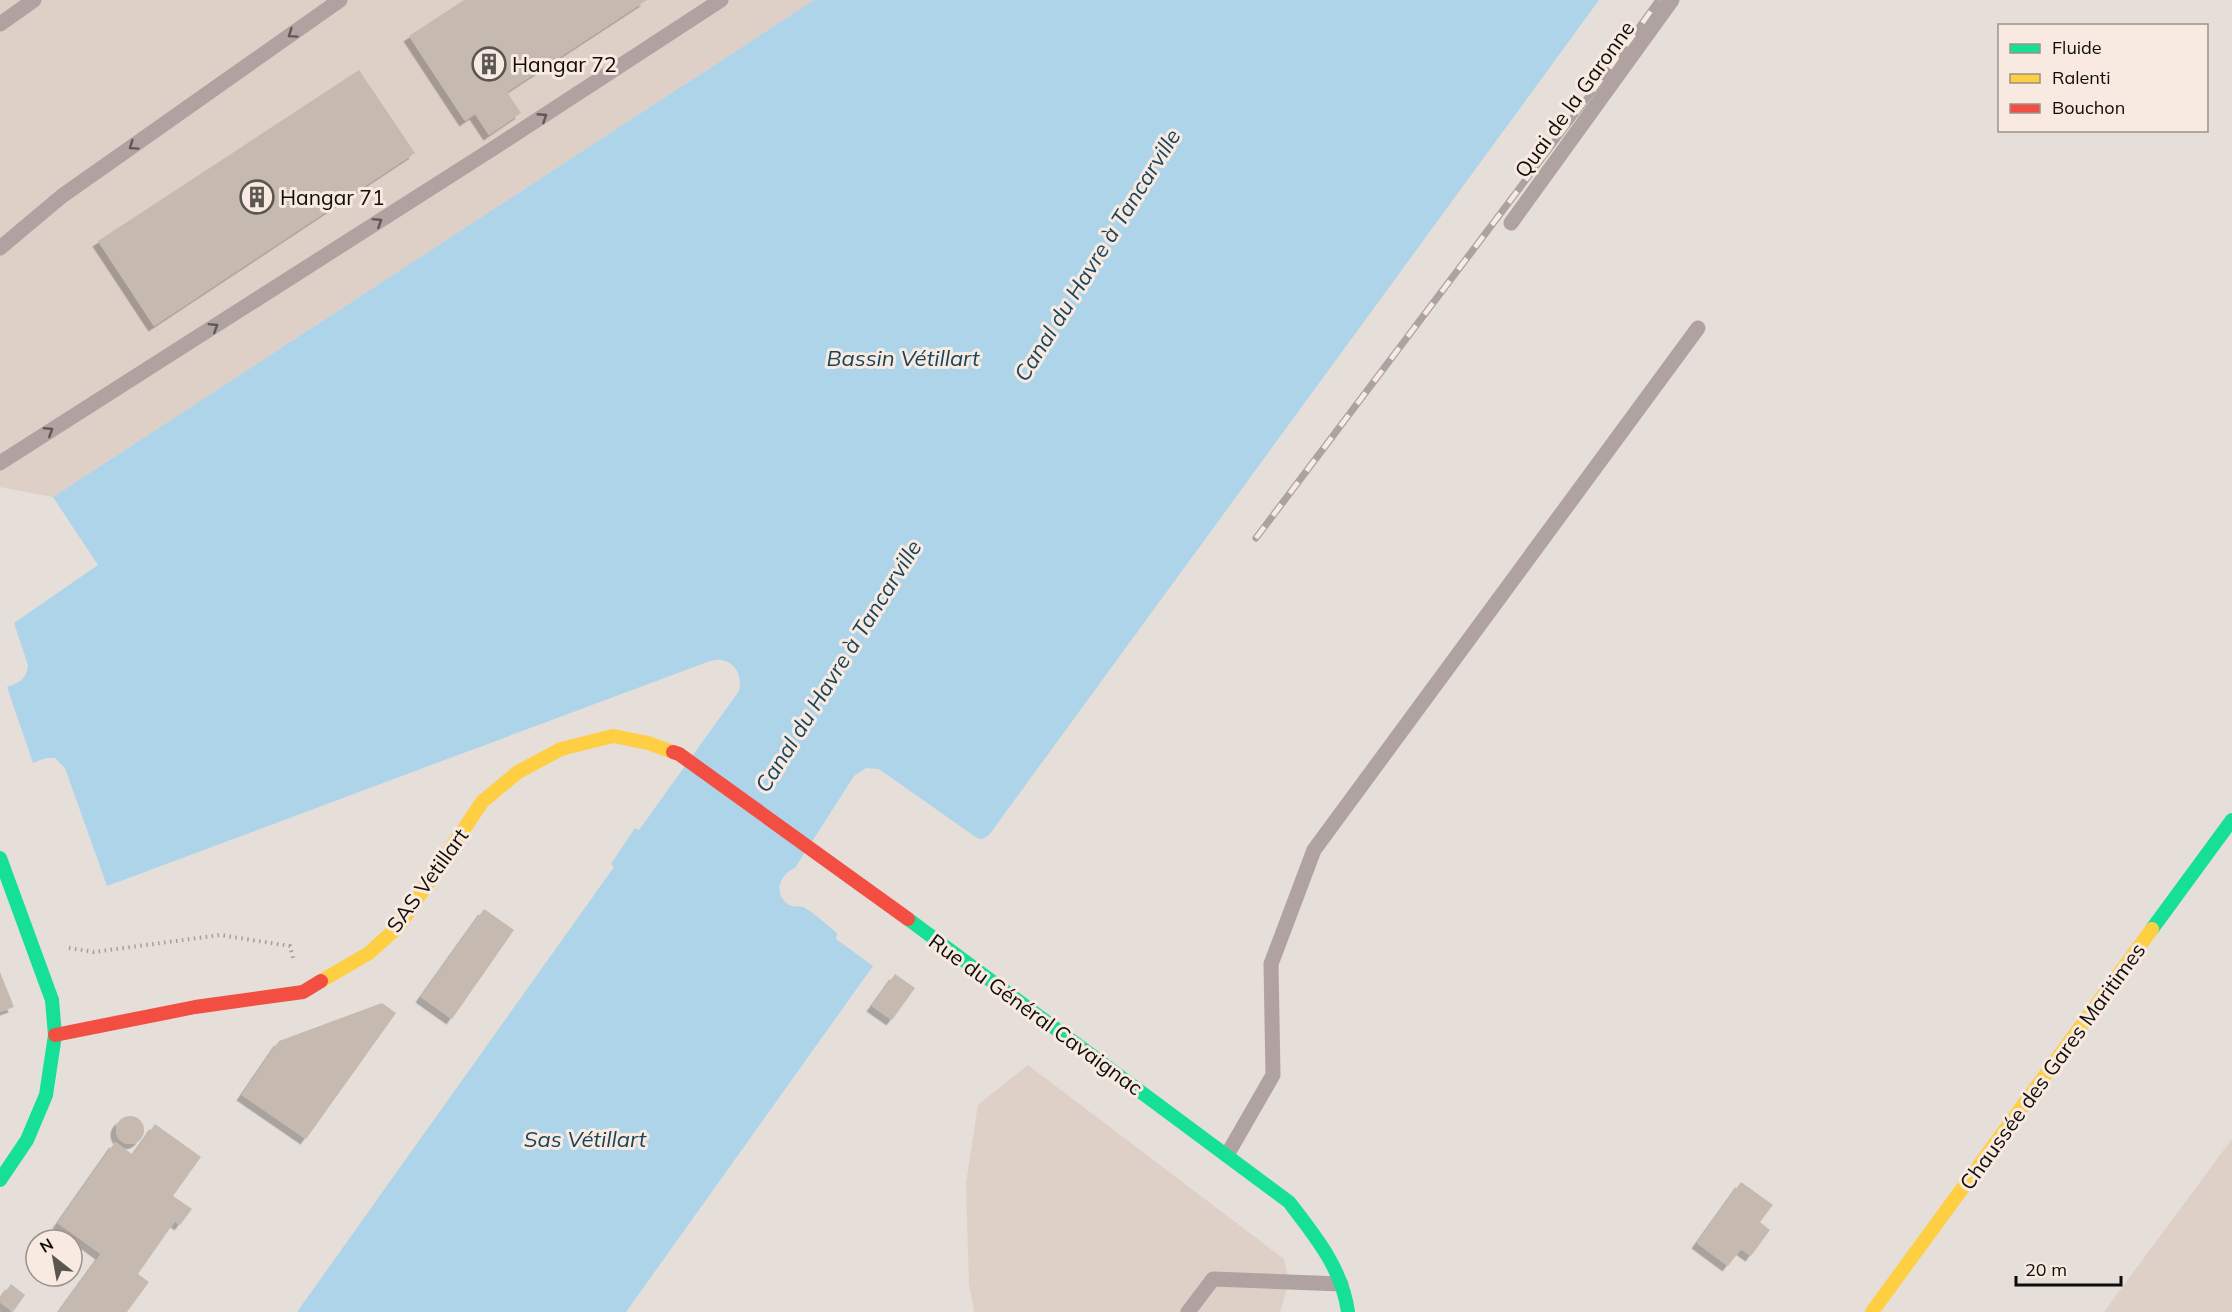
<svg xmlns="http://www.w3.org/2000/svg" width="2232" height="1312" font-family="Mulish,sans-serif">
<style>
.built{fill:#ded0c7}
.water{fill:#aed4ea}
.building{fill:#c6b9b0;filter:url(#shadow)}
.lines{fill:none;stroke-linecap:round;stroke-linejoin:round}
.path{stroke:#a69d9b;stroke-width:4;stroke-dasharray:1.5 4.5;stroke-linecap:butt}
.lane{stroke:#afa2a1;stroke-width:15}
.fast{stroke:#16e098;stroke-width:14}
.slow{stroke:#ffcf43;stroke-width:14}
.jam{stroke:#f24e42;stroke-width:14}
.rail-casing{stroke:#aca2a0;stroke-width:7}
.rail{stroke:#f8eae0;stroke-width:4.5;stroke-dasharray:14;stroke-linecap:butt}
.oneway{stroke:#605855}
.labels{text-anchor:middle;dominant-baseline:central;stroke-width:6;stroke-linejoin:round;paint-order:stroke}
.poi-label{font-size:21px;fill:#110d09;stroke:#f8eae0;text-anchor:start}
.street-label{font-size:21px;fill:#110d09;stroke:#f8eae0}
.water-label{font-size:22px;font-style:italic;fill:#17455c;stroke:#f8eae0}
</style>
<defs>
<filter id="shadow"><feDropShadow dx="-5.5" dy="5.5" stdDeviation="0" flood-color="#0004"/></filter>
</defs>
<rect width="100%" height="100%" fill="#e5ded9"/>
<g class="built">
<polygon points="0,0 814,0 53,497 0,487"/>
<polygon points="1028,1065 1284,1259 1289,1282 1280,1312 974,1312 969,1284 966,1183 978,1105"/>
<polygon points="2232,1139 2232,1312 2104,1312"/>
</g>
<path class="water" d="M814 0H1599L989 835 982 839 977 838 879 769 866 768 854 776 795 868C780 874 772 894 789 905 794 907 798 906 803 907 812 911 828 926 837 933L836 939 873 966 626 1312H297L614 867 611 864 635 828 639 830 739 691C744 672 730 655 710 661L107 886 65 768 55 758H46L33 763 7 687C19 683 27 679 28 665L14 623 98 565 53 497Z"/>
<g class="building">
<polygon points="464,0 647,0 507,92 521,113 489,135 475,114 465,121 409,36"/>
<polygon points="359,70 415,153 154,326 98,241"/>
<polygon points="484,909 514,930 452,1019 421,997"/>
<polygon points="0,972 14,1007 0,1012"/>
<polygon points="895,974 915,988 892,1020 872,1006"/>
<polygon points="382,1003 396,1013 306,1139 242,1095 279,1041"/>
<circle cx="130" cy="1130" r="14"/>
<polygon points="155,1124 201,1157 173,1196 192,1209 180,1225 175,1221 138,1274 149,1282 127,1312 59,1312 101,1254 58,1223 115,1142 133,1155"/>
<polygon points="1741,1182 1773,1205 1760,1222 1770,1230 1751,1256 1741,1249 1728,1266 1697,1243"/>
<polygon points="11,1284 25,1295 13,1312 0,1302 0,1299"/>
</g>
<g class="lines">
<polyline class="path" points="69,948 94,952 220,935 290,946 293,958"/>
<g class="lane">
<polyline points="0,24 34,0"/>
<polyline points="1511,223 1672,0"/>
<polyline points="0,248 62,196 340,0"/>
<polyline points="0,463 497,146 721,0"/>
<polyline points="1227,1155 1273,1075 1271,964 1314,850 1698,328"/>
<polyline points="1188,1312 1213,1279 1341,1284"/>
</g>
<g class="fast">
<polyline points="0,858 52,1000 55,1035 46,1095 27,1140 0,1180"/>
<path d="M908 919 1289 1202C1315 1236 1342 1268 1348 1312"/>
<polyline points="2152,929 2232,820"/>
</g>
<g class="slow">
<polyline points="321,981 369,953 399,926 482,802 518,772 561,749 613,736 648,743 673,752"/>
<polyline points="1872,1312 2152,929"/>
</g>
<g class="jam">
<polyline points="673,752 679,754 908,919"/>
<polyline points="55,1035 195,1007 303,992 321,981"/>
</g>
<defs>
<polyline id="rail" points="1256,538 1595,88 1659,0"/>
</defs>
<use href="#rail" class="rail-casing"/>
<use href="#rail" class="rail"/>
</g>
<defs><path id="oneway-chevron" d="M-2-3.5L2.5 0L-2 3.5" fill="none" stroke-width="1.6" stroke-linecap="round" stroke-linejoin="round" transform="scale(1.5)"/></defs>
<g class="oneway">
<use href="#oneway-chevron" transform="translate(292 34) rotate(145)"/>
<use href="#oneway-chevron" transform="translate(543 117) rotate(-33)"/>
<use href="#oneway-chevron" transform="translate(133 146) rotate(145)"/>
<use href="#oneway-chevron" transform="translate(378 222) rotate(-32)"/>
<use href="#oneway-chevron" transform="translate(214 327) rotate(-32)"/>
<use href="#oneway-chevron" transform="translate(49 431) rotate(-32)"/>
</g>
<defs>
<symbol id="building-ring" viewBox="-11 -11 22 22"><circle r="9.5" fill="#f8eae0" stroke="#5b5652" stroke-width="1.5"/><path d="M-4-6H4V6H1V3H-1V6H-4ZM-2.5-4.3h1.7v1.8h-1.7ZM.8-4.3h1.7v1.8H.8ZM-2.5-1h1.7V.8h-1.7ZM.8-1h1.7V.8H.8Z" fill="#5b5652"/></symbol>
</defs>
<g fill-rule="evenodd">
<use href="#building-ring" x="470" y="45" width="38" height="38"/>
<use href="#building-ring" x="238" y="178" width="38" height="38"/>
</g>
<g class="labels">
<g class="poi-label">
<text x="512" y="64">Hangar 72</text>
<text x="280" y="197">Hangar 71</text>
</g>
<g class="street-label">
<text transform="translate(1574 99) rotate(-54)">Quai de la Garonne</text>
<text transform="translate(427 880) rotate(-54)">SAS Vetillart</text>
<text transform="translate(1036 1014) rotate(36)">Rue du Général Cavaignac</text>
<text transform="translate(2052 1066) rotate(-54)">Chaussée des Gares Maritimes</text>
</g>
<g class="water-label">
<text transform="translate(1097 255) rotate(-58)">Canal du Havre à Tancarville</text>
<text x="903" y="358">Bassin Vétillart</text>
<text transform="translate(838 666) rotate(-58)">Canal du Havre à Tancarville</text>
<text x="585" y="1139">Sas Vétillart</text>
</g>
</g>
<rect x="1998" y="24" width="210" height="108" fill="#f8eae0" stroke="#9c928a" stroke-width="1.5"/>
<rect x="2010" y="44" width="30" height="9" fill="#16e098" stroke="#9c928a" stroke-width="1.5"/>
<text x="2052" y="54" font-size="18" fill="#110d09">Fluide</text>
<rect x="2010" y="74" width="30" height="9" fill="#ffcf43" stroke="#9c928a" stroke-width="1.5"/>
<text x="2052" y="84" font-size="18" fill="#110d09">Ralenti</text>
<rect x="2010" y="104" width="30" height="9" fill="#f24e42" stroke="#9c928a" stroke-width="1.5"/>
<text x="2052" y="114" font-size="18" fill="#110d09">Bouchon</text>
<g transform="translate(54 1258) rotate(329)"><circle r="28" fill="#f8eae0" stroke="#9c928a" stroke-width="1.5"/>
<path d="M0-4.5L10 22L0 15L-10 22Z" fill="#5b5652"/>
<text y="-9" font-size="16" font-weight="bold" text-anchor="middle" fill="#110d09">N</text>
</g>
<path d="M2016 1276v9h105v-9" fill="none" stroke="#110d09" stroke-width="3"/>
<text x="2025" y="1276" font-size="18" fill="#110d09" stroke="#f8eae0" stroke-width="4.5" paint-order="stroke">20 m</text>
</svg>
